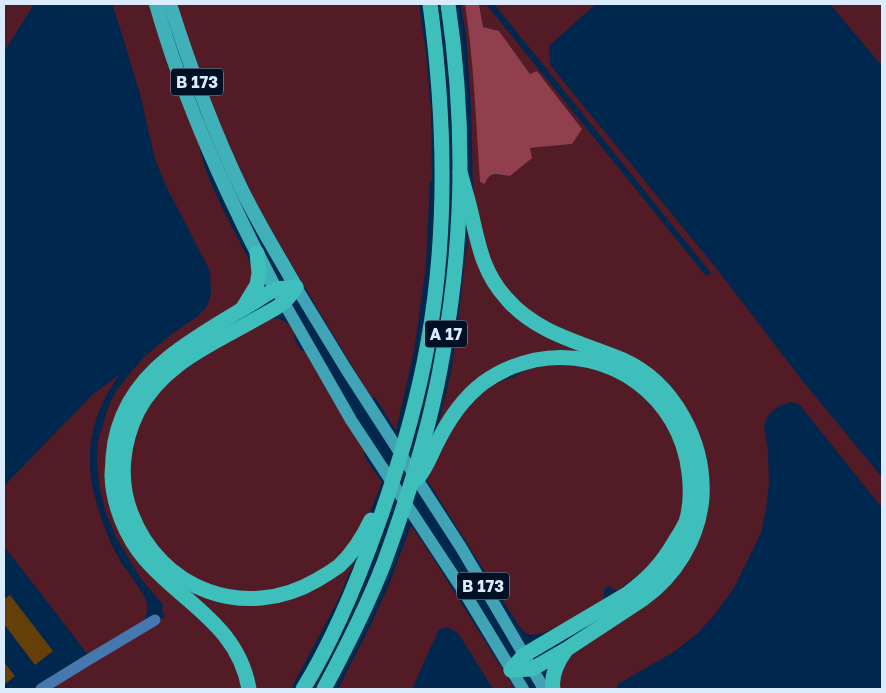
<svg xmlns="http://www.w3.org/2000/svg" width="886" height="693" font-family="'Golos Text',sans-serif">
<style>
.green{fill:#531b26}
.forest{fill:#913e4d}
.building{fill:#644008}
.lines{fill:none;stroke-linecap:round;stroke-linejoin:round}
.minor{stroke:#4478af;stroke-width:11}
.primary{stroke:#41a3b6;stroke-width:12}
.trunk{stroke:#40b1b8;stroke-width:14}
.motorway{stroke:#3fbfbb;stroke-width:15}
.labels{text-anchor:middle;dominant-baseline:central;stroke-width:4;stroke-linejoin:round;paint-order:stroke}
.shield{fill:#001025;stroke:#99a9bc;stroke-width:1}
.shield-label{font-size:16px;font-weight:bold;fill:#daebfd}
</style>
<rect width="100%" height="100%" fill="#00274d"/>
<g class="green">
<polygon points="4,4 34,4 4,52"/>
<path d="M112 4H151L199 145C207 185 231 223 249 260L253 270 248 297 180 343 108 475 194 610 234 658 244 689H53L57 683 93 660 165 617 162 612 163 605 141 579 116 537 105 511 99 484 97 461 98 441 109 405 116 391 132 371 146 355 172 334 198 316 207 306 211 294 210 271 165 184 155 159 140 94 124 41Z"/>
<polygon points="177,4 419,4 426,53 431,109 432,181 430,181 426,265 414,351 396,431 375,397 372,399 320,313 258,207 219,125 192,54"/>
<path d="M461 4H465L469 32 476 103 480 182C493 173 494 174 510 176L530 148 572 144 538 71 530 75 499 31 483 27 479 4H486L706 276 711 273 494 4H596L550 45 549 54 551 66 716 268 805 384 882 477V508L799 404 789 402 778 407 769 414 764 425 768 452 769 484 766 509 761 533 734 588 716 613 698 633 672 653 618 684 617 689H559V671L572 653 678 572 697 436 567 334 520 307 489 264 473 191 471 105 466 35Z"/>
<polygon points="830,4 882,4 882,66"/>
<polygon points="470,234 488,282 597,356 510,363 438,427 451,371 456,338 468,235"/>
<path d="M274 318C283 319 290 323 294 332 295 334 294 337 295 340 296 343 299 347 301 350L306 351 365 452 364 456 382 482 368 518 356 541 324 572 263 594 206 586 159 555 132 505 128 451 143 412 167 382 188 367 229 341 271 319Z"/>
<path d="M555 364 586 367 619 378 635 389 657 410 675 440 687 484 681 520 665 544 647 567 633 579 617 591 609 586 604 590V600C589 607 542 641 528 634 525 633 522 628 519 626L427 480 435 457 459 414 501 376 503 381 516 376 526 368Z"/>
<path d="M120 374C88 418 82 462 100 514 105 531 112 547 121 562 128 573 145 593 147 604 148 610 145 617 144 623L89 656 4 546V486L92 395Z"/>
<polygon points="411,525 430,553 515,689 493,689 458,633 447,627 439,629 412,689 338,689 372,622 390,582"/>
<polygon points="358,554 337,602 291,689 253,689 251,680 162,570 251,604"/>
</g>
<path class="forest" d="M465 4H479L483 27 499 31 530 74 537 71 582 129 572 144 530 148 532 158 510 176C499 175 489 170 485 184L480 182C476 123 474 63 465 4Z"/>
<g class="building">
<polygon points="10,595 53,651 35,665 4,624 4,599"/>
<polygon points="4,662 15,676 4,685"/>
</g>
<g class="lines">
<polyline class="minor" points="41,689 88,660 155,620"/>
<g class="primary">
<polyline points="296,287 346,369 462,549 544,689"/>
<polyline points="279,294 351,420 466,595 523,689"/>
</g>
<g class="trunk">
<path d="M156 4C184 103 228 198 276 290"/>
<path d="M170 4C190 67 213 130 242 190 258 223 278 255 296 287"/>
</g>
<g class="motorway">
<path d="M460 172C464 187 469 202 472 217 479 248 484 274 507 299 537 334 583 343 623 360 674 383 705 442 702 497 699 538 676 575 643 599L567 649 532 669 511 670"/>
<path d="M296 287C292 292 289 298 284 302 278 308 257 318 249 323 206 347 162 366 138 411 122 443 118 480 131 513 160 590 245 622 317 580 324 576 332 571 339 566 353 553 363 537 371 520"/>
<polyline points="243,308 257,285 259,273 257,253"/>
<path d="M418 478C426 468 430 457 436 445 447 422 462 399 483 383 499 371 517 364 535 360 610 345 681 397 689 473 691 489 691 506 686 522 683 528 679 535 675 541 661 565 648 578 627 594L524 655 511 670"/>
<path d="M249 689C238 625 183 603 145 559 126 537 113 505 112 476 112 470 113 463 113 457 116 416 137 383 168 358 194 337 223 321 251 304 259 300 268 292 277 289 283 288 290 288 296 287"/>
<path d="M303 689C334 639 358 580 378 524 399 465 417 404 428 342 448 231 445 116 430 4"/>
<path d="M324 689C346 648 367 607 384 563 409 495 431 425 443 353 464 238 465 119 448 4"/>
<path d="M553 689C551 676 558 661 566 650"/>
</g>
</g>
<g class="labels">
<g class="shield">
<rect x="171" y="68.5" width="52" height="27" rx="4"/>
<rect x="425" y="320.5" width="42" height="27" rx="4"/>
<rect x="457" y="572.5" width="52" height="27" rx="4"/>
</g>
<g class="shield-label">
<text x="197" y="82">B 173</text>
<text x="446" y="334">A 17</text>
<text x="483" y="586">B 173</text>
</g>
</g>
<rect width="886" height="693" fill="none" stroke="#daebfd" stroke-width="10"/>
</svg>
